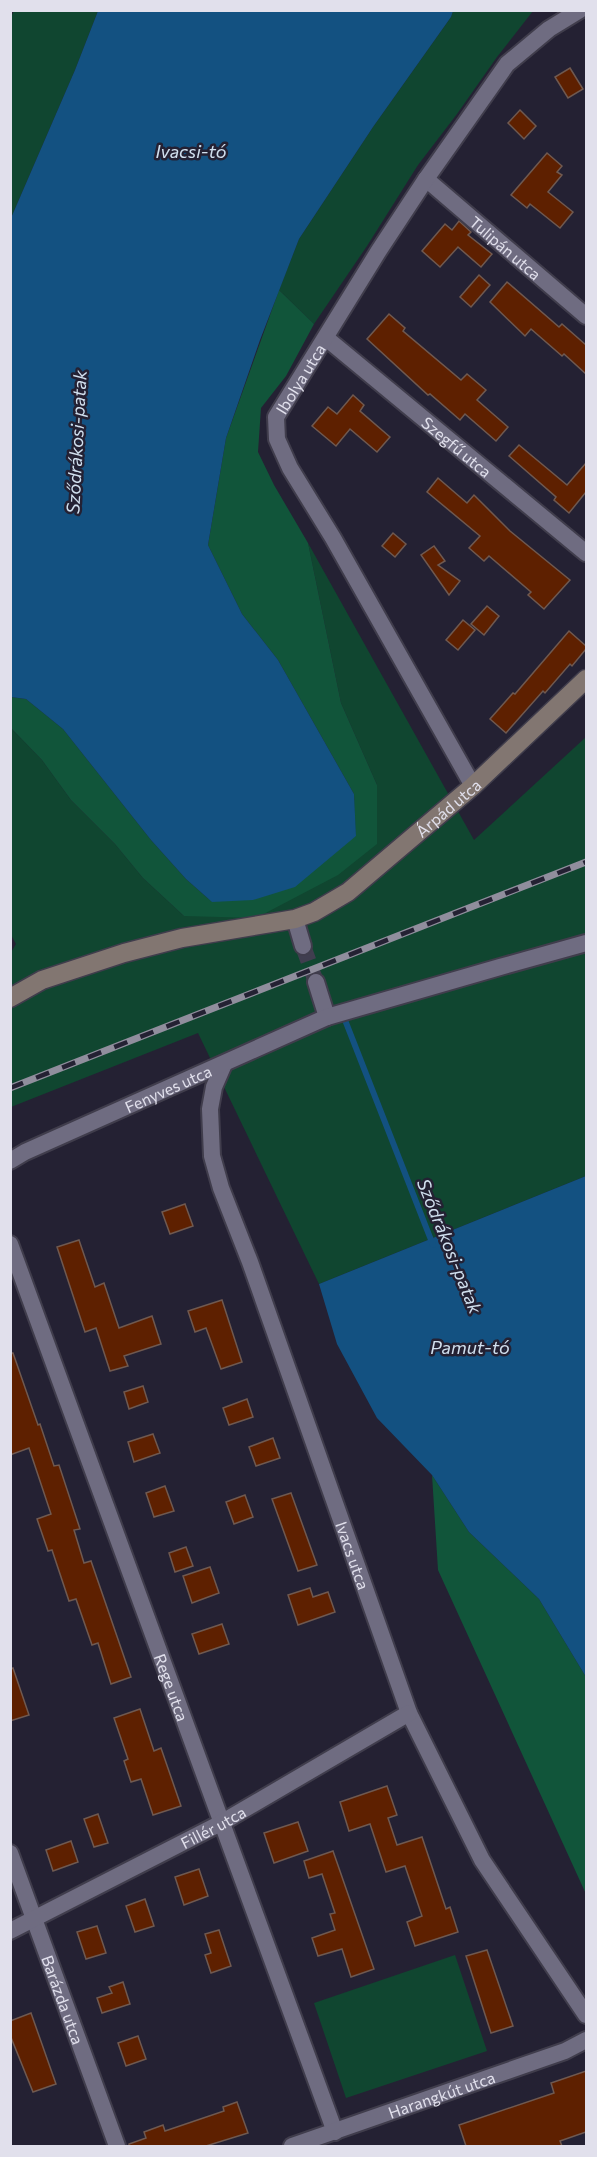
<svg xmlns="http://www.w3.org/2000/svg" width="597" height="2157" font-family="Commissioner,sans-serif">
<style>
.green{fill:#104630}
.forest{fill:#11553a}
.water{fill:#135181}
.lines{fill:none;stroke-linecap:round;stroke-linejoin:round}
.stream{stroke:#135181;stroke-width:6}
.building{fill:#5e2000;stroke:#6f5950;stroke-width:1.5}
.street-tunnel{stroke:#403e4f;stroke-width:16;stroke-dasharray:16 8;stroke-linecap:butt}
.street-casing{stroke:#403d4c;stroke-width:20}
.secondary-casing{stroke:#403d4c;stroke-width:21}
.street{stroke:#6f6c81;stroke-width:16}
.secondary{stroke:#827671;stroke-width:18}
.rail-casing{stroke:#908e9d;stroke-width:7}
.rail{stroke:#242133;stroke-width:4.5;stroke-dasharray:14;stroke-linecap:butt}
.labels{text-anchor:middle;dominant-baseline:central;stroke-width:5;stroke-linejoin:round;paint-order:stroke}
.street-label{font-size:16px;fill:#e1e0ec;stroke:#242133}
.water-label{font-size:18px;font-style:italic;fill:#d1e0ef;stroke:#242133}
</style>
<rect width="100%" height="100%" fill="#242133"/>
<g class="green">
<polygon points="14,11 98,11 75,70 11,218 11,17"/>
<polygon points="453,11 533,11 497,57 457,114 418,165 367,246 314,324 279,290 299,239 373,127 451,17"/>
<polygon points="308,543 474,840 586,737 586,1176 319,1284 198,1033 11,1107 10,954 16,944 10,933 11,728 42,760 71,800 115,844 143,878 184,916 377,785 341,703"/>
<polygon points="455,1955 487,2051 346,2098 314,2003"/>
</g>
<g class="forest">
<polygon points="279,290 314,324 286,376 261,408 258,452 274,485 308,543 341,703 377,785 377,844 338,875 256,918 184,916 143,878 115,844 71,800 42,760 11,728 11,697 26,699 63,729 151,840 186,879 212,902 356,836 354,794 278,660 242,614 208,545 226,438"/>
<polygon points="432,1475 469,1532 539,1599 586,1677 586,1894 438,1570"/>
</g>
<g class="water">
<polygon points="98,11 453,11 451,17 373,127 299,239 260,340 226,438 208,545 242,614 278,660 354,794 356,836 295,887 253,900 212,902 186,879 151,840 63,729 26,699 11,697 11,218 75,70"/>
<polygon points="586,1176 586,1677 539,1599 469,1532 432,1475 377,1418 337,1344 319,1284"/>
</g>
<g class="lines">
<polyline class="stream" points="345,1020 433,1245"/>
</g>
<g class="building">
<polygon points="570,68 583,89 568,98 555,77"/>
<polygon points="520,110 536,126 524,139 508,123"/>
<polygon points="547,153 562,166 557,172 562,175 548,192 573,212 560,228 530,204 527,208 511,195"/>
<polygon points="459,221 471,232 468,235 492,254 481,267 458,247 440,267 422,251 445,224 452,230"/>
<polygon points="479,275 490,285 471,307 460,297"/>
<polygon points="507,282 559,327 562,324 586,345 586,374 564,354 562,356 531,329 525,336 490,302"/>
<polygon points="389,314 405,328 403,331 461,380 467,374 486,390 477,400 508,427 496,441 465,414 460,420 430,394 428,395 367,339"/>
<polygon points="353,395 364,405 360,411 390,437 377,452 350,429 336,446 312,426 328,407 337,414"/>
<polygon points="519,445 567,485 586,463 586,492 569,513 554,500 556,497 509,456"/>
<polygon points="438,478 467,503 474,495 510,531 570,580 544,609 528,595 531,592 489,556 484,561 469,548 480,536 427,492"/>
<polygon points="393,533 406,544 395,557 382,546"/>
<polygon points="434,546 445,561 438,565 460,581 449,595 421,555"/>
<polygon points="487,606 499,616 484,635 471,624"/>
<polygon points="463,620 475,630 458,650 446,640"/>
<polygon points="569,631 586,646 586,649 572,666 570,664 545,693 543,691 506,733 490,719 513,693 515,694"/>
<polygon points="185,1204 193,1226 170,1234 162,1212"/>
<polygon points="79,1240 95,1287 104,1283 119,1328 152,1316 161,1344 124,1356 128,1366 110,1371 96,1328 85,1332 57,1247"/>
<polygon points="222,1300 242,1362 221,1369 206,1328 195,1332 188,1311"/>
<polygon points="10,1353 13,1353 38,1425 40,1424 54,1466 59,1465 80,1529 74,1530 84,1563 91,1561 131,1677 111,1684 98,1643 92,1645 76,1599 69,1601 52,1550 48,1551 37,1519 51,1514 29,1448 10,1455"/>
<polygon points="143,1386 148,1402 129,1409 124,1392"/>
<polygon points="247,1399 253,1417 229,1425 223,1408"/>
<polygon points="153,1434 160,1453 134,1462 128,1442"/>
<polygon points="273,1438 280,1458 256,1466 249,1447"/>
<polygon points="165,1486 174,1511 154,1517 146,1493"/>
<polygon points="291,1493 317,1565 298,1571 272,1499"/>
<polygon points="245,1495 253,1517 234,1524 226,1502"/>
<polygon points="186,1547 193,1566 175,1572 169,1553"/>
<polygon points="210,1567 219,1593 192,1603 183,1576"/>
<polygon points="310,1588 313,1597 328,1592 335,1612 298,1625 288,1595"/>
<polygon points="222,1624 229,1644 199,1654 192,1634"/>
<polygon points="13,1668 29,1715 10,1721 10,1669"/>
<polygon points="140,1709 154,1751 161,1748 181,1806 153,1815 141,1779 131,1782 124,1761 128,1759 114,1718"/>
<polygon points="387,1786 397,1815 388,1818 397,1845 422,1837 446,1909 450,1907 458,1932 415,1946 407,1922 422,1916 405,1866 386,1872 370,1824 349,1831 340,1802"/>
<polygon points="98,1814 108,1843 94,1847 84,1819"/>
<polygon points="298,1822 308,1851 274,1863 264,1833"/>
<polygon points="71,1841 78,1862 53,1871 46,1850"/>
<polygon points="333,1851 374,1969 351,1977 342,1949 318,1956 312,1938 335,1930 330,1914 335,1913 322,1874 309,1878 304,1861"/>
<polygon points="199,1869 208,1896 184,1905 175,1877"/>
<polygon points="145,1899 154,1926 135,1932 126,1906"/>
<polygon points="97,1926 106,1953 86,1959 77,1932"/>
<polygon points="219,1930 231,1966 211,1973 205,1955 211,1953 205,1934"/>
<polygon points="487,1950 513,2026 491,2033 466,1956"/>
<polygon points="123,1982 130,2004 102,2013 97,1998 112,1993 109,1987"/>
<polygon points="31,2013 56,2084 33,2092 10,2035 10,2021"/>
<polygon points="138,2036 146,2059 126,2066 118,2043"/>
<polygon points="586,2071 586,2132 560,2141 562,2146 466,2146 459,2125 554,2093 551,2083"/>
<polygon points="237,2102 248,2133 206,2146 129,2146 129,2144 146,2138 144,2132 163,2125 165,2131 224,2111 223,2107"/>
</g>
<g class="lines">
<polyline class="street-tunnel" points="303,946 316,982"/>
<defs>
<g id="street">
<path id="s1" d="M426 179 586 316"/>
<path id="s2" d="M326 338 586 553"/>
<path id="s3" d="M473 786 333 538 290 468 277 439 276 417 378 252 426 179 507 64 549 29 580 10"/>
<polyline points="295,919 303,946"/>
<polyline points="316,982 327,1017"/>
<path id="s4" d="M224 1064 214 1087 210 1109 212 1156 221 1188 250 1262 409 1713 482 1860 586 2015"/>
<path id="s5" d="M10 1161 25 1152 327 1017 500 967 586 943"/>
<path id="s6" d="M10 1244 335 2132"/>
<path id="s7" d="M10 1853 117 2146"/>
<path id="s8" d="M10 1931 221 1823 409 1713"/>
<path id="s9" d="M292 2146 565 2051 586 2040"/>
</g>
<g id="secondary">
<path id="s10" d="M10 998 42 980 124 953 182 938 295 919 314 912 348 892 473 786 586 679"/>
</g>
</defs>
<use href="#street" class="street-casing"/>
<use href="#secondary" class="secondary-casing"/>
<use href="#street" class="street"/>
<use href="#secondary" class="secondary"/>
<defs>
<polyline id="rail" points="10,1088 586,862"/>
</defs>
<use href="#rail" class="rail-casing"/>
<use href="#rail" class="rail"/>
</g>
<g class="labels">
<g class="street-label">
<text stroke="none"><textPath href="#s1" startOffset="105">Tulipán utca</textPath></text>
<text stroke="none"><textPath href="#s3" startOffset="466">Ibolya utca</textPath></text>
<text stroke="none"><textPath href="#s2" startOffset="170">Szegfű utca</textPath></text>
<text stroke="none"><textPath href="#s10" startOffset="488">Árpád utca</textPath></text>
<text stroke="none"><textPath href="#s5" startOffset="174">Fenyves utca</textPath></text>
<text stroke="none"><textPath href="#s4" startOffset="518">Ivacs utca</textPath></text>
<text stroke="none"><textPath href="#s6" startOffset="472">Rege utca</textPath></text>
<text stroke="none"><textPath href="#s8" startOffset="228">Fillér utca</textPath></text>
<text stroke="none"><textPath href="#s7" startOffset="156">Barázda utca</textPath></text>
<text stroke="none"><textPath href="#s9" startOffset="158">Harangkút utca</textPath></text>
</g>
<g class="water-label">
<text x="191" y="151">Ivacsi-tó</text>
<text transform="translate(76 442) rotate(-87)">Sződrákosi-patak</text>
<text transform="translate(450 1246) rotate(68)">Sződrákosi-patak</text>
<text x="470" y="1347">Pamut-tó</text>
</g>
</g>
<rect width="597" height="2157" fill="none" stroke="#e1e0ec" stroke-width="24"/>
</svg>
